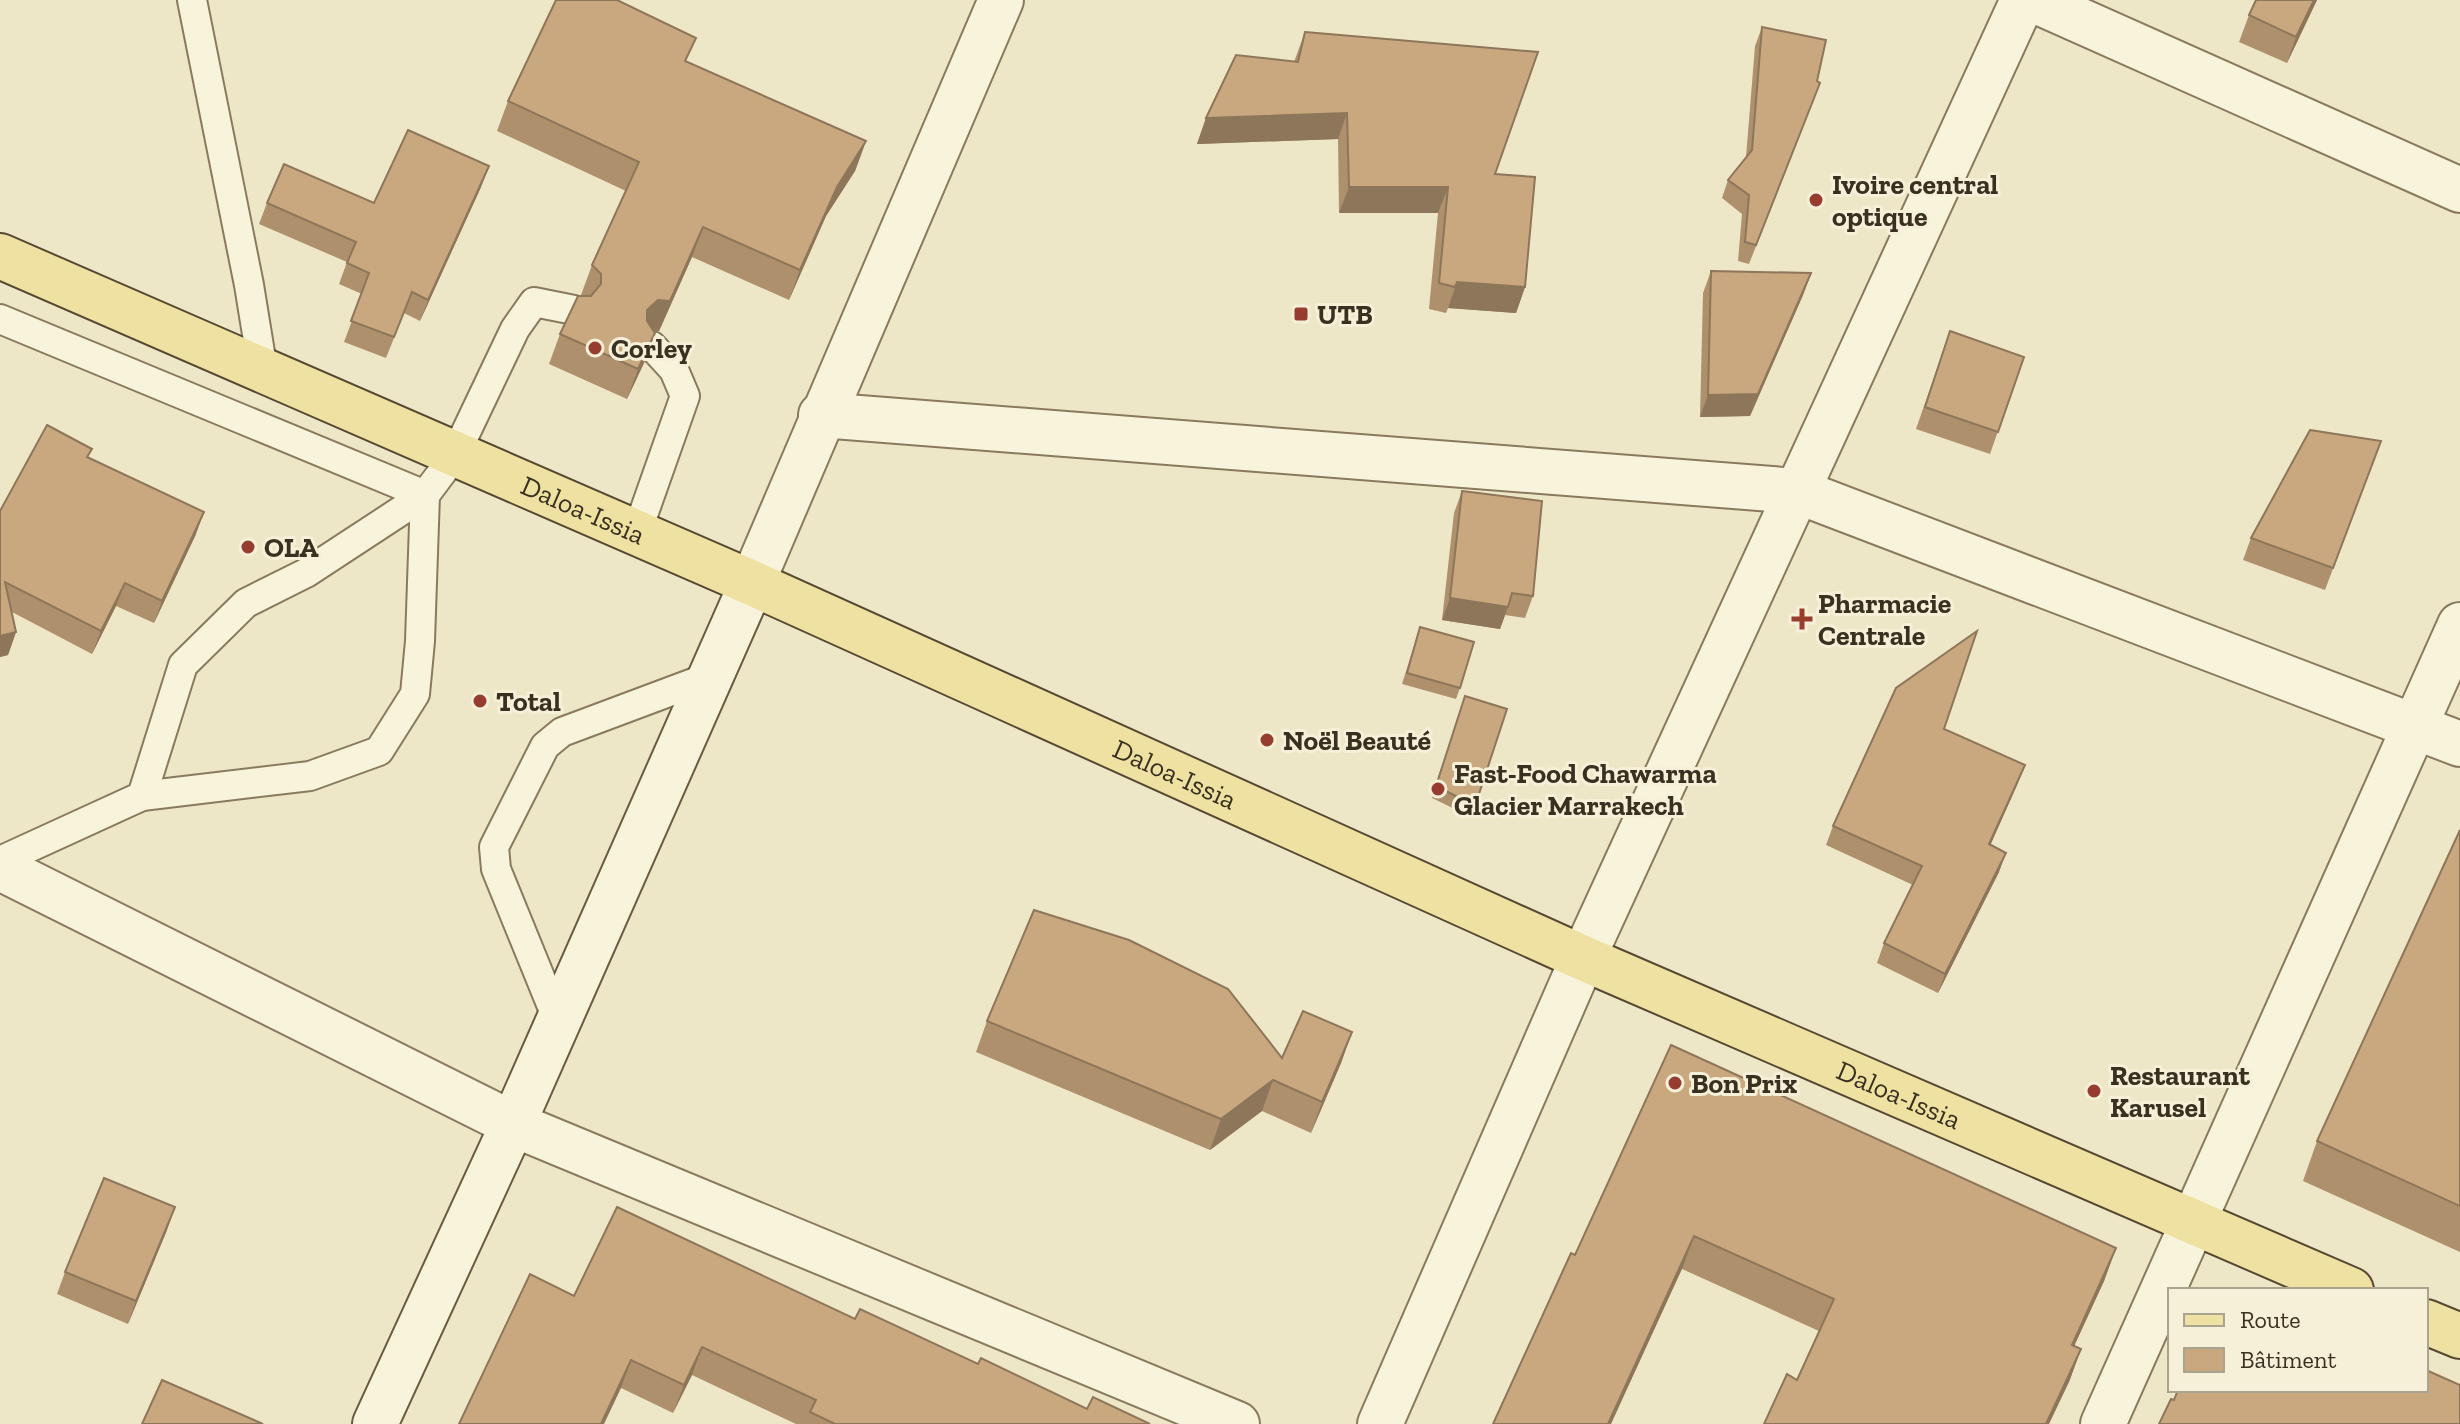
<svg xmlns="http://www.w3.org/2000/svg" width="2460" height="1424" font-family="'Zilla Slab',serif">
<style>
.lines{fill:none;stroke-linecap:round;stroke-linejoin:round}
.lane-casing{stroke:#897a5d;stroke-width:32}
.street-casing{stroke:#897a5d;stroke-width:48}
.secondary-casing{stroke:#6a5b40;stroke-width:48}
.primary-casing{stroke:#574831;stroke-width:48}
.lane{stroke:#f8f3db;stroke-width:28}
.street{stroke:#f8f3db;stroke-width:44}
.secondary{stroke:#f8f3db;stroke-width:44}
.primary{stroke:#eee1a2;stroke-width:44}
.wall{fill:#ae906d}
.shaded-wall{fill:#8d7659}
.building{fill:#caa87f;stroke:#8d7659;stroke-width:2}
.poi-dot{fill:#963d2f;stroke:#f5f0d7;stroke-width:3}
.labels{text-anchor:middle;dominant-baseline:central;stroke-width:6;stroke-linejoin:round;paint-order:stroke}
.poi-label{font-size:28px;font-weight:bold;fill:#393020;stroke:#f5f0d7;text-anchor:start}
.street-label{font-size:28px;fill:#393020;stroke:#f5f0d7}
</style>
<rect width="100%" height="100%" fill="#ede7c8"/>
<g class="lines">
<defs>
<g id="lane">
<polyline points="192,0 249,285 263,371"/>
<polyline points="0,319 425,495 420,641 415,694 379,751 310,776 142,796"/>
<polyline points="637,532 685,396 674,370 652,346"/>
<polyline points="0,861 142,796 183,665 246,603 306,573 425,495 455,455 515,329 534,302 574,310"/>
<polyline points="558,1021 496,869 494,847 545,746 562,732 709,677"/>
</g>
<g id="street">
<polyline points="2034,0 2460,190"/>
<polyline points="821,415 1797,491 2460,744"/>
<polyline points="752,583 1001,0"/>
<polyline points="0,868 513,1124 1237,1424"/>
<polyline points="1380,1424 1583,958 2023,0"/>
<polyline points="2103,1424 2460,625"/>
</g>
<polyline id="secondary" points="375,1424 513,1124 752,583"/>
<g id="primary">
<path id="s1" d="M0 256 752 583 1583 958 2351 1290"/>
<polyline points="2426,1322 2460,1336"/>
</g>
</defs>
<use href="#lane" class="lane-casing"/>
<use href="#street" class="street-casing"/>
<use href="#secondary" class="secondary-casing"/>
<use href="#primary" class="primary-casing"/>
<use href="#lane" class="lane"/>
<use href="#street" class="street"/>
<use href="#secondary" class="secondary"/>
<use href="#primary" class="primary"/>
</g>
<g class="wall">
<polygon points="2317,0 2287,63 2239,42 2249,15"/>
<polygon points="1762,27 1813,101 1749,264 1738,261 1742,214 1722,198 1728,180 1746,157 1755,46"/>
<polygon points="1305,32 1495,174 1525,287 1516,313 1448,308 1446,313 1429,309 1438,213 1339,213 1338,139 1197,144 1206,118 1294,62"/>
<polygon points="687,62 866,141 855,171 826,216 789,300 692,257 659,331 653,330 655,333 644,363 627,399 549,364 560,334 582,296 581,295 592,265 626,191 497,131 508,101"/>
<polygon points="481,187 420,321 404,313 386,358 344,342 362,294 339,284 347,262 259,224 267,203 374,203"/>
<polygon points="1711,271 1811,273 1803,295 1750,416 1700,417 1703,293"/>
<polygon points="1950,331 2024,357 1990,454 1916,429"/>
<polygon points="2381,441 2325,590 2243,560 2251,538"/>
<polygon points="89,458 196,534 154,623 116,606 92,654 12,612 16,632 8,655 0,657 0,511"/>
<polygon points="1462,491 1533,596 1525,618 1505,615 1500,629 1442,620 1454,513"/>
<polygon points="1420,627 1460,688 1456,699 1402,684"/>
<polygon points="1465,696 1475,806 1471,817 1432,798"/>
<polygon points="1944,729 2025,765 2017,785 1990,845 1999,872 1938,993 1877,963 1884,943 1913,885 1826,845 1833,826"/>
<polygon points="2460,830 2460,1252 2303,1181 2317,1141"/>
<polygon points="987,1021 1282,1058 1352,1032 1341,1063 1311,1133 1262,1111 1210,1150 976,1052"/>
<polygon points="1671,1045 2116,1248 2104,1281 2074,1346 2081,1349 2069,1382 1797,1380 1819,1331 1682,1269 1575,1255"/>
<polygon points="167,1230 128,1324 57,1294 65,1272"/>
<polygon points="574,1296 855,1319 978,1364 1087,1409 1150,1424 796,1424 692,1375 673,1413 621,1388"/>
</g>
<g class="shaded-wall">
<polygon points="2314,0 2317,0 2287,63 2296,37"/>
<polygon points="1347,113 1338,139 1197,144 1206,118"/>
<polygon points="866,141 855,171 826,216 789,300 800,270 837,187"/>
<polygon points="489,166 481,187 420,321 428,300"/>
<polygon points="1349,187 1448,187 1438,213 1339,213"/>
<polygon points="703,227 692,257 659,331 648,330 636,340 647,310"/>
<polygon points="1811,273 1803,295 1750,416 1700,417 1708,395"/>
<polygon points="1457,282 1525,287 1516,313 1448,308"/>
<polygon points="655,333 644,363 627,399 638,369"/>
<polygon points="204,512 196,534 154,623 162,601"/>
<polygon points="125,583 116,606 92,654 101,631"/>
<polygon points="1450,598 1508,607 1500,629 1442,620"/>
<polygon points="16,632 8,655 0,657 0,636"/>
<polygon points="2025,765 2017,785 1982,864 1989,844"/>
<polygon points="2006,853 1999,872 1938,993 1945,974"/>
<polygon points="1352,1032 1341,1063 1311,1133 1322,1102"/>
<polygon points="1273,1080 1262,1111 1210,1150 1221,1119"/>
<polygon points="175,1207 167,1230 128,1324 136,1301"/>
<polygon points="1694,1236 1682,1269 1611,1424 1608,1424"/>
<polygon points="2116,1248 2104,1281 2059,1379 2072,1345"/>
<polygon points="702,1347 692,1375 673,1413 684,1385"/>
<polygon points="2081,1349 2069,1382 2049,1424 2046,1424"/>
<polygon points="631,1360 621,1388 604,1424 601,1424"/>
</g>
<g class="building">
<polygon points="556,0 617,0 696,38 685,61 866,141 837,187 800,270 703,227 670,301 658,300 647,310 647,321 655,333 638,369 560,334 578,296 591,296 601,284 601,274 592,265 639,162 508,101"/>
<polygon points="2256,0 2314,0 2296,37 2249,15"/>
<polygon points="1762,27 1826,40 1817,81 1820,83 1756,245 1745,242 1749,195 1728,180 1752,150"/>
<polygon points="1305,32 1538,52 1495,174 1535,177 1525,287 1457,282 1455,287 1439,283 1448,187 1349,187 1347,113 1206,118 1236,55 1298,62"/>
<polygon points="408,130 489,166 428,300 412,292 394,337 351,321 369,273 347,263 356,242 267,203 284,164 374,203"/>
<polygon points="1711,271 1811,273 1758,394 1708,395"/>
<polygon points="1950,331 2024,357 1998,432 1925,407"/>
<polygon points="47,425 92,449 87,457 204,512 162,601 125,583 101,631 5,582 16,632 0,636 0,511"/>
<polygon points="2310,430 2381,441 2333,568 2251,538"/>
<polygon points="1462,491 1542,501 1533,596 1512,593 1508,607 1450,598"/>
<polygon points="1420,627 1474,642 1460,688 1407,673"/>
<polygon points="1977,631 1944,729 2025,765 1989,844 2006,853 1945,974 1884,943 1922,866 1833,826 1896,688"/>
<polygon points="1465,696 1507,709 1475,806 1436,786"/>
<polygon points="2460,830 2460,1206 2317,1141"/>
<polygon points="1034,910 1129,940 1228,989 1282,1058 1303,1011 1352,1032 1322,1102 1273,1080 1221,1119 987,1021"/>
<polygon points="1671,1045 2116,1248 2072,1345 2081,1349 2046,1424 1764,1424 1787,1374 1797,1380 1834,1299 1694,1236 1608,1424 1493,1424 1571,1253 1575,1255"/>
<polygon points="104,1178 175,1207 136,1301 65,1272"/>
<polygon points="617,1207 855,1319 860,1309 978,1364 981,1358 1087,1409 1093,1397 1150,1424 835,1424 810,1412 816,1400 702,1347 684,1385 631,1360 601,1424 459,1424 530,1274 574,1296"/>
<polygon points="2426,1370 2460,1385 2460,1424 2159,1424 2171,1399 2174,1400 2178,1390 2426,1390"/>
<polygon points="162,1380 263,1424 142,1424"/>
</g>
<g class="poi-dot">
<circle cx="1816" cy="200" r="8"/>
<rect x="1293" y="306" width="16" height="16" rx="4"/>
<circle cx="595" cy="348" r="8"/>
<circle cx="248" cy="547" r="8"/>
<path d="M1798 607h8v8h8v8h-8v8h-8v-8h-8v-8h8z"/>
<circle cx="480" cy="701" r="8"/>
<circle cx="1267" cy="740" r="8"/>
<circle cx="1438" cy="789" r="8"/>
<circle cx="1675" cy="1083" r="8"/>
<circle cx="2094" cy="1091" r="8"/>
</g>
<g class="labels">
<g class="poi-label">
<text x="1832" y="184">Ivoire central<tspan x="1832" dy="32">optique</tspan></text>
<text x="1317" y="314">UTB</text>
<text x="611" y="348">Corley</text>
<text x="264" y="547">OLA</text>
<text x="1818" y="603">Pharmacie<tspan x="1818" dy="32">Centrale</tspan></text>
<text x="496" y="701">Total</text>
<text x="1283" y="740">Noël Beauté</text>
<text x="1454" y="773">Fast-Food Chawarma<tspan x="1454" dy="32">Glacier Marrakech</tspan></text>
<text x="2110" y="1075">Restaurant<tspan x="2110" dy="32">Karusel</tspan></text>
<text x="1691" y="1083">Bon Prix</text>
</g>
<g class="street-label">
<text stroke="none"><textPath href="#s1" startOffset="636">Daloa-Issia</textPath></text>
<text stroke="none"><textPath href="#s1" startOffset="1284">Daloa-Issia</textPath></text>
<text stroke="none"><textPath href="#s1" startOffset="2076">Daloa-Issia</textPath></text>
</g>
</g>
<rect x="2168" y="1288" width="260" height="104" fill="#f5f0d7" stroke="#aaa38e" stroke-width="2"/>
<rect x="2184" y="1314" width="40" height="12" fill="#eee1a2" stroke="#aaa38e" stroke-width="2"/>
<text x="2240" y="1328" font-size="24" fill="#393020">Route</text>
<rect x="2184" y="1348" width="40" height="24" fill="#caa87f" stroke="#aaa38e" stroke-width="2"/>
<text x="2240" y="1368" font-size="24" fill="#393020">Bâtiment</text>
</svg>
